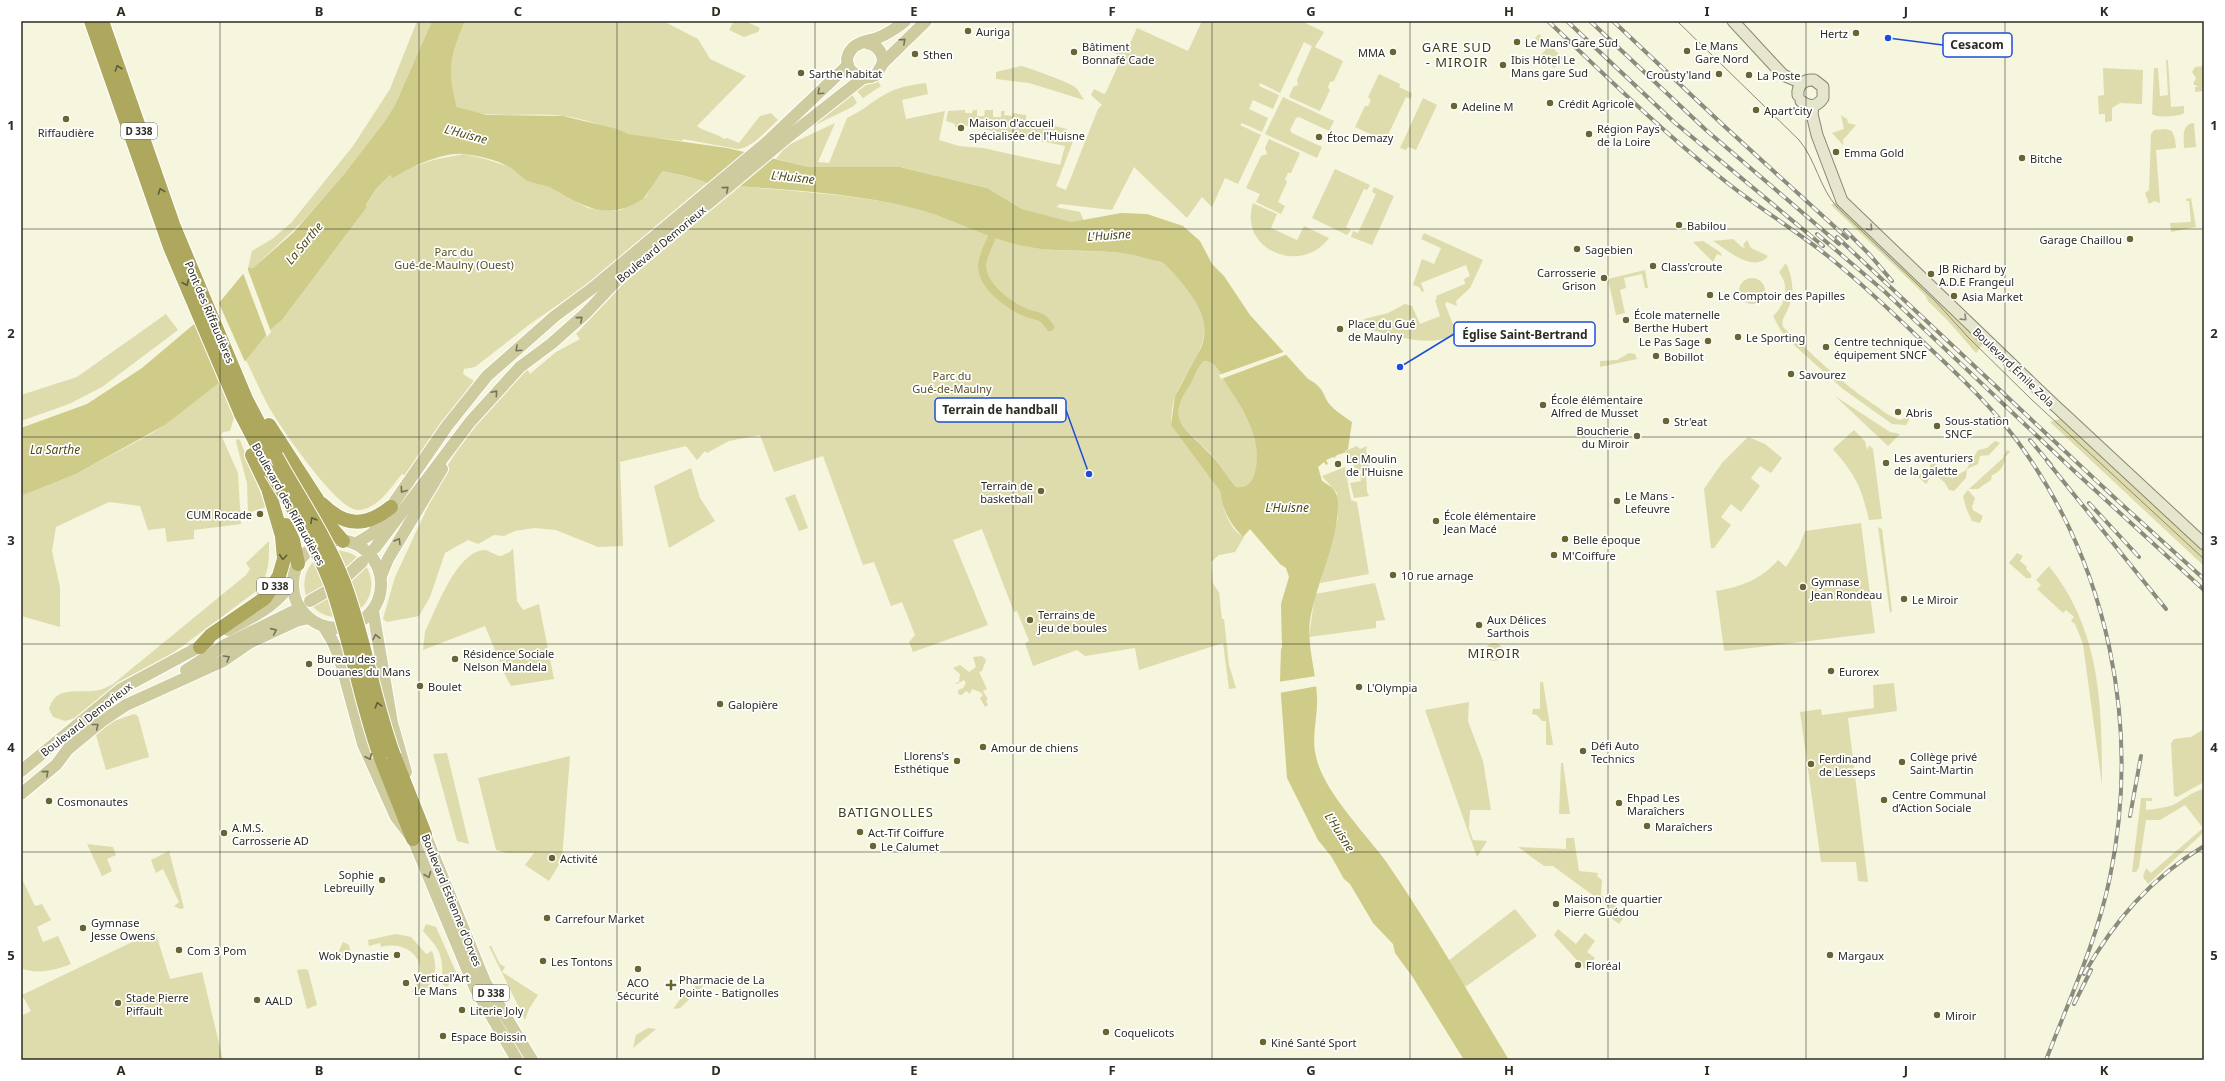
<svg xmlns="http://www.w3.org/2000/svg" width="2225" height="1081" font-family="'Noto Sans',sans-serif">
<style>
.green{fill:#dedcac}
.water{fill:#cfcb88;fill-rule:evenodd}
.pier{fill:#f6f5de}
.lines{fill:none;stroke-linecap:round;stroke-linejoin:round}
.canal{stroke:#cfcb88;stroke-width:8}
.primary-tunnel{stroke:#cecdb9;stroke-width:12;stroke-dasharray:12 6;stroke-linecap:butt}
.secondary-casing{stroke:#898873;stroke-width:13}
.primary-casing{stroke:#fff;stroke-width:14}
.highway-casing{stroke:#fff;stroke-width:16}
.secondary{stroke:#e6e5ce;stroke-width:11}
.primary{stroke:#cecb9e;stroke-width:12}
.highway{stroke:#ada85d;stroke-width:14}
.tram{stroke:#8c8c7c;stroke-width:1}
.rail-casing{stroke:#8c8c7c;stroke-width:4}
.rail{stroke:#fff;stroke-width:2.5;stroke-dasharray:8;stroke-linecap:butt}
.highway-bridge-casing{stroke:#fff;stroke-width:16;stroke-linecap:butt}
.highway-bridge{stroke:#ada85d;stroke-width:14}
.oneway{stroke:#75745a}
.oneway2{stroke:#605e3a}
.oneway3{stroke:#898878}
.grid{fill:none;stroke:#2c2c23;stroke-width:1;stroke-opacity:0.55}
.poi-dot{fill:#686532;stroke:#fff;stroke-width:1.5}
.labels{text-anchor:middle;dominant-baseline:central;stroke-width:3.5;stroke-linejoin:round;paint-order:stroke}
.shield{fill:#fff;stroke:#6b6b65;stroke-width:1}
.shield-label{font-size:10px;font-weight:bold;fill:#2c2c23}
.poi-label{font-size:11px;fill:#2c2c23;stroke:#fff;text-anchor:start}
.street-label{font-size:11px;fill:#2c2c23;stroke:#fff}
.park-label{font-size:11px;fill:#55511f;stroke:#fff}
.water-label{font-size:12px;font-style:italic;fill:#4e4a17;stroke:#fff}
.quarter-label{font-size:13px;letter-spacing:1px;fill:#413e14;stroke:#fff}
.leader{fill:none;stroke:#1d4ed8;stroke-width:1.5}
.callout-dot{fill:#1d4ed8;stroke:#fff;stroke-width:1.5}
.callout{fill:#fff;stroke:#1d4ed8;stroke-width:1.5}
.callout-label{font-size:12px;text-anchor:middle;font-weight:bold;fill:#2c2c23}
.neatline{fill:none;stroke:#2c2c23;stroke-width:1.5}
.grid-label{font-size:13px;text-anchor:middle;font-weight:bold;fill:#2c2c23}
</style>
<rect width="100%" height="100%" fill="#f6f5de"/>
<g class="green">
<polygon points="417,21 432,21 395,105 385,121 345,173 303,221 253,268 248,268 252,251 272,239 291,223 353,146 390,89"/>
<path d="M465 21H663L698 39 710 59 746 76 697 126C706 133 715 132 724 139L727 138 739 143 760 116 771 113 778 120C768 129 751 149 737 149L683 139 682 141C665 138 643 138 627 134 607 128 584 118 563 116 527 111 491 121 457 107 447 69 450 57 465 21Z"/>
<polygon points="734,21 745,21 760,28 758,32 744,37 729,30"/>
<path d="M1202 21H1301L1324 32 1315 47 1343 61 1334 81 1330 82 1328 87 1330 90 1320 111 1289 97 1293 87 1298 85 1297 80 1312 46 1304 42 1280 93 1260 83 1259 86 1279 95 1273 109 1253 100 1249 109 1268 118 1262 132 1242 123 1240 125 1261 135 1238 184 1225 178 1212 207 1202 197 1187 218 1134 167 1112 210 1060 204 1056 207 1080 212 1084 221 1072 222 1022 209 987 188 901 167H809L776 159 786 146 835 123 818 162 829 163 847 118C861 112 871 102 884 95 897 87 911 85 926 83L928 94 902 100 906 119 945 111 939 140 959 146 983 148 1060 165 1065 146 963 125 962 127H955V124L946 121 948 111 965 110V113H972L973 110H977V116H984L985 110H993V117H1001V111H1005L1004 115 1012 116 1013 113 1026 115V119L1067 129 1066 132 1075 136 1056 186 1066 190 1098 109 1102 105 1091 95 1094 89 1104 94 1106 92 1122 57 1113 52 1114 50 1129 46 1137 28 1188 51Z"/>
<polygon points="1539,34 1563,58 1554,68 1542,56 1534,63 1546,49 1535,38"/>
<path d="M2166 60H2168L2171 107 2184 106V113C2178 117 2157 118 2152 114L2154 68H2158L2160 96 2168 95Z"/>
<path d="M1021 66C1030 68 1068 82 1075 87 1079 91 1081 95 1084 100L1029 83 996 79V72Z"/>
<polygon points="2204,66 2204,91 2195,92 2195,87 2199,87 2193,84 2196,78 2192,72 2195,67"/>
<polygon points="2103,68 2143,70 2142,104 2120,103 2112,108 2112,121 2105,122 2105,114 2099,114 2098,96 2104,95"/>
<polygon points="1379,74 1400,84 1399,87 1412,93 1411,99 1406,97 1388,135 1392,137 1390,143 1355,127 1365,106 1368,106 1371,100 1368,97"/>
<polygon points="873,81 878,81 881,86 863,98 856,90"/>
<polygon points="851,93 857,103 852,107 801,132"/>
<polygon points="1283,97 1334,121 1329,131 1299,117 1296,118 1290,130 1292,133 1322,147 1317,158 1265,134"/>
<polygon points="1423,98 1437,105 1416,150 1408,147 1406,150 1400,148"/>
<polygon points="1841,115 1847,119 1848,123 1856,125 1843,140 1843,145 1832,133 1844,129"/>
<path d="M2194 123 2196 147 2184 148C2184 138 2181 124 2194 123Z"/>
<polygon points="2154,130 2166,129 2172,131 2175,139 2176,148 2156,150 2160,203 2154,201 2149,204 2145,193 2149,190 2151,134"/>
<polygon points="1269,139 1300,153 1291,173 1288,173 1285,179 1287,182 1278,202 1285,206 1281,214 1256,202 1260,194 1246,188 1261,156 1267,154 1265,148"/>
<path d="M464 154 485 159 510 167 528 180 547 186 588 208 609 211 621 210 646 197 651 186 663 171C671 173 703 180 707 183L591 282 530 324 475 367 464 369 463 374 474 381 440 425 406 476 402 474C391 487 378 509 359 510 338 512 282 429 270 409 261 393 254 376 246 360L271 329 282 320 367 207 366 206 376 189 390 175 433 160Z"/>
<polygon points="1335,169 1370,185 1367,190 1364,189 1346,227 1351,230 1347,235 1312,218"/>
<path d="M738 186C795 192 854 194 910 207 949 216 984 238 1024 246 1069 256 1117 245 1161 262 1173 267 1200 303 1203 315 1211 345 1187 369 1176 394 1172 403 1172 413 1171 422L1220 491C1222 506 1229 530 1244 537L1235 552 1219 555 1211 562 1213 584 1219 592 1222 619H1224L1229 665 1236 688 1229 689 1223 643 1139 670 1135 648 1085 656 1077 650 1033 666 1025 643 1029 641 1017 611 1014 612 982 529 953 540 988 625 913 652 909 642 915 635 902 602 891 606 874 562 863 565 823 456 774 472 760 435 729 441 707 453 705 451 697 460 686 446 620 462 623 546 598 547 556 530 534 528 515 531 504 536 494 535 478 544 468 540 445 553 430 597 419 616 387 622 383 619 395 577 445 470 470 428 501 391 527 368 530 374 556 352 580 339 576 334 622 285Z"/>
<polygon points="1374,187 1394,196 1372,245 1351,237 1353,231 1358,233 1376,194 1372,192"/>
<polygon points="2191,198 2196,227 2171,232 2170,223 2191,222 2189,201 2186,201 2186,199"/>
<polygon points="1838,201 1984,342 1976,353 1950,323 1928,301 1925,295 1831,205"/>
<path d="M1253 203 1277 214 1271 228 1297 240 1304 226 1329 238C1301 276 1238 250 1253 203Z"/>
<path d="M1424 233 1483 260 1470 288 1456 301 1457 306 1447 302 1445 304 1456 332C1436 351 1391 334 1366 329L1364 319 1388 313 1405 304 1412 306 1420 324 1440 316 1435 300 1437 299 1436 296 1465 284 1464 279 1470 276 1466 265 1421 283 1424 291 1422 292 1419 287 1413 285 1422 259 1434 264 1441 248 1421 239Z"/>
<path d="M1733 239 1742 247 1745 248 1743 245 1747 240 1751 248 1768 256C1754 274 1726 249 1713 241Z"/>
<polygon points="1703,241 1720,252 1722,256 1717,254 1713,262 1693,242"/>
<path d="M1786 263C1793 278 1795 293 1788 309 1785 316 1781 320 1783 327 1812 354 1840 382 1873 404 1882 410 1890 417 1900 420L1909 416V420L1906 425 1892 424 1843 389 1795 346 1781 331 1773 316C1786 304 1790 286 1779 272Z"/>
<polygon points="1645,270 1648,288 1645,288 1642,274 1624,278 1626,288 1620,290 1625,313 1616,315 1608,279"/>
<circle cx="1752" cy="291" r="13"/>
<polygon points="166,314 178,330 102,387 69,404 21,421 21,395 77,377"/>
<polygon points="1629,353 1635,354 1637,359 1600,367 1600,361 1617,360"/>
<path d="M1204 361C1216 361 1220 373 1225 382 1243 409 1266 441 1254 475 1251 484 1245 488 1236 487 1226 476 1220 463 1209 452 1185 427 1165 421 1190 385 1195 377 1197 367 1204 361Z"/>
<polygon points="220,381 234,417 230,431 223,432 221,435 238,473 241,524 194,530 194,539 167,542 165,528 148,530 140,506 109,502 56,527 52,551 60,587 60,627 21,616 21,496 76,474 149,435 165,425"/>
<polygon points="1835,396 1890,432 1900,434 1888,446"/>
<polygon points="2066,417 2204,544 2204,566 2050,422"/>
<path d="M1854 430 1865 441 1867 450 1869 445 1873 449 1882 519 1869 520C1861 486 1856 476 1833 449Z"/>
<polygon points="1748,437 1765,444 1782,458 1771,473 1760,466 1751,478 1760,486 1741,512 1731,504 1721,517 1731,525 1714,548 1711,548 1704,489 1722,463"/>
<polygon points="237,439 240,440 266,507 248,513 247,483 236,442"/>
<path d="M1995 441 2000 443 1989 455 1980 456 1978 464 1967 469 1966 478 1954 491 1949 490 1945 483 1931 470 1926 476 1930 478 1926 484 1915 474 1917 472 1922 474 1930 468V465L1935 463C1940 469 1944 476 1953 478L1966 470 1978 450 1987 448Z"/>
<polygon points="1357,446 1360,449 1367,446 1366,450 1370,468 1357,471 1345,451"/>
<path d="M2007 450 2010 452 2005 457C2006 464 1999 473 1992 475L1991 480 1978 489H1969L2003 458Z"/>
<polygon points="1345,467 1351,500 1357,502 1369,574 1320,583 1338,518 1337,493 1322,476"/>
<polygon points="691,468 700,498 715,521 669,548 654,486"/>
<polygon points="1366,473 1367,492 1369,496 1354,498 1350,483 1361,481 1360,474"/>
<polygon points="1968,490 1975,498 1972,507 1973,510 1983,516 1980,523 1972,521 1966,508 1963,496"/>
<polygon points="795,494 808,528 799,531 785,498"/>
<path d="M1861 523 1875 633 1726 651 1724 650 1716 591C1741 587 1762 579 1778 560L1786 567 1799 547 1805 531Z"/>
<polygon points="1878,527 1882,529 1892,611 1890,613"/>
<path d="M269 541C269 560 270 577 255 592L153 668 82 716 65 721 53 717 49 709C55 687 74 692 92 691 99 691 106 688 113 684L246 575 250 569 246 563Z"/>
<path d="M513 548 517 601 523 610 539 604 554 679 511 686 504 673 509 670 505 660 500 662 485 626 423 650 425 632C436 610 456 552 484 550 489 550 495 556 501 556L510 552Z"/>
<path d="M338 550 350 553 359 558 334 582 307 598C298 575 313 552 338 550Z"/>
<polygon points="2017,553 2023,556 2020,561 2027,567 2026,569 2031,574 2031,578 2026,578 2009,563"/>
<path d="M365 564C389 603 339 636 311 605Z"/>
<path d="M2049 566C2101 631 2102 705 2102 785L2083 644 2075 624 2071 621 2074 617 2066 610 2063 613 2037 589 2041 585 2036 580Z"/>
<polygon points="1375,583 1385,620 1376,621 1376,628 1309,637 1315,594"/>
<circle cx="1494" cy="652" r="9"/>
<polygon points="982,656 986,660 982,671 979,672 987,689 983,691 988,699 986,700 988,705 985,707 980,698 983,695 980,692 972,689 970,694 966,691 962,695 958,694 958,690 963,688 966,683 964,680 957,684 955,683 959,682 960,674 953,668 960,665 969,672 976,667 973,657"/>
<polygon points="1540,682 1543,682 1553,745 1546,745 1546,721 1542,721 1537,715 1532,714 1533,709 1540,709"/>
<polygon points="1894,683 1897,711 1848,718 1868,882 1858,881 1856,862 1821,862 1800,712 1821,709 1822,715 1874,708 1873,685"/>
<polygon points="1469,702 1468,721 1483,761 1491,810 1470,810 1469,829 1473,840 1487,841 1477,857 1425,710"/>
<polygon points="134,714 138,716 149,757 106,770 96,735 111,722"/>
<polygon points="2204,729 2204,782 2177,797 2174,796 2171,743 2174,739 2191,737"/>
<polygon points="447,753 469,844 457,841 433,754"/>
<polygon points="570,756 562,860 549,881 525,865 534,853 507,853 496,850 478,778"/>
<polygon points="1561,763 1563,763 1570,814 1559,814"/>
<path d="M2204 789V832L2148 884 2143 877 2146 868 2151 873 2203 828 2185 805 2160 820H2146L2139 867 2136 872H2132L2141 798H2152V801H2146V810C2151 810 2167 807 2173 805 2183 800 2193 791 2204 789Z"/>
<polygon points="1566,838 1574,838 1579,871 1598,873 1597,876 1602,880 1601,895 1626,914 1619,924 1604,913 1609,907 1553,866 1544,866 1518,847 1566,849"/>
<polygon points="87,844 113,847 116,855 107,859 112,871 102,876"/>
<polygon points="169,851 184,908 180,909 174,906 179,902 163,869 156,873 151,860"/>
<path d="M21 877 35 906 42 904 51 920 37 927 43 942 58 936 71 964C57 970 35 975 21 968Z"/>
<polygon points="1515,909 1537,936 1465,987 1448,961"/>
<path d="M426 924 436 927 456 972 455 977 447 987 442 984C443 955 442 952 423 931Z"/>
<polygon points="1558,929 1576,944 1585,933 1595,941 1587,952 1595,958 1585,969 1554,935"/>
<polygon points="155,931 170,979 202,972 223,1060 21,1060 21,1016 31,1011 22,995"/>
<path d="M396 934 411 937 426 954 432 951C439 969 435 988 415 995L412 991C434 966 410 939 381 947L380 943 369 946 368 940Z"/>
<polygon points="343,942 349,945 352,958 343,959 337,955"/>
<polygon points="489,946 491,946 500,964 505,967 502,972 538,995 529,1009 525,1020"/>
<polygon points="304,969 308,970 317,1005 307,1009 297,970"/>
<polygon points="703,976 709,980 680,1008 673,1009 684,994 688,996"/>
<polygon points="648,1028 656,1029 633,1048 636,1035"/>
</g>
<path class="water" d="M432 21H465C450 57 447 69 457 107L487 115 563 116 617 129 628 134 727 148 809 167H900L987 188 1022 209 1072 222 1121 213 1147 214 1183 226 1200 241 1212 264 1224 276 1250 315 1308 379C1318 384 1322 389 1326 399 1330 408 1344 416 1352 422L1348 449 1345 451 1346 452 1337 455 1334 458 1333 457 1326 460 1328 464 1326 465 1324 462 1318 467 1322 481C1332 487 1337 490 1338 502 1339 536 1320 576 1312 610 1304 639 1316 668 1317 697 1318 715 1312 734 1315 752 1321 790 1365 832 1387 863 1431 927 1469 994 1509 1060H1464L1412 976 1395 953 1393 944 1373 923 1350 884 1344 879 1331 856 1318 840 1287 778 1280 682 1281 649 1282 648 1281 604 1289 577 1286 568 1280 564 1250 529 1243 537C1229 522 1223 511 1220 491L1171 425 1175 396 1201 348C1211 322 1198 303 1182 283 1177 277 1170 268 1163 263 1160 261 1153 260 1149 259 1109 246 1065 255 1023 246 984 238 949 216 909 207 845 192 774 189 708 184 702 179 672 173 663 171 659 175 645 197 644 198 607 224 583 205 549 187 542 184 535 184 528 181 522 178 517 172 511 168 498 160 479 156 464 154 443 152 410 167 393 178L390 175 376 189 366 205 367 207 282 320 271 329 243 364 165 425 76 474 21 496V428L87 404 142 368 219 303 248 268H253L294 232 345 173 385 121 395 105ZM1204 361C1216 361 1220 373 1225 382 1243 409 1265 441 1254 475 1251 484 1245 488 1236 487 1226 476 1220 463 1209 453 1185 427 1165 421 1190 385 1195 377 1197 367 1204 361Z"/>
<g class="pier">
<polygon points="247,267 271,332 267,337 243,273"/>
<polygon points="218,301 246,364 244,366 230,370 195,321"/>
<polygon points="1286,351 1288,354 1221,379 1219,375"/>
<polygon points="1316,676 1318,686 1279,693 1278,682"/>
</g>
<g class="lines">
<path class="canal" d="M992 237C988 246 982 257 982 267 983 286 1007 304 1022 311 1036 318 1040 312 1050 327"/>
<g class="primary-tunnel">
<polyline points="362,562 375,548"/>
<polyline points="294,611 310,601"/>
</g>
<defs>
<g id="secondary">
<polyline points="1733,21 1783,75 1802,83"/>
<path d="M1798 95C1797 85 1804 79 1814 80L1823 87V98C1817 107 1809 108 1801 101"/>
<polyline points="1813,106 1812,114 1817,135 1842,201 2049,400 2204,544"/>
</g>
<g id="primary">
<path d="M867 43C877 45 883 52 883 63L876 75C860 84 838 67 851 50 857 41 872 41 882 36 890 32 898 27 905 21"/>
<polyline points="883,63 926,21"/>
<circle cx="337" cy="584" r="44"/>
<polyline points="355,544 373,533 447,426 487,376 555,316 594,287 767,142 848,65"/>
<polyline points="375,548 470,422 520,367 551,344 586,313 619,278 788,137 863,78"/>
<polyline points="381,576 388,559 442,469"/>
<polyline points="310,601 336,586 362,562"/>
<polyline points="373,611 392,723 406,772"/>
<polyline points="324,627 332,640 339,656 363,744 396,817 413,839 475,988 517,1060"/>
<path d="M228 630C254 616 277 607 293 580"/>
<polyline points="186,670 225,645 294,611"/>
<polyline points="21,771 121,689 208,642"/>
<polyline points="21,794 56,765 68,749 102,721 126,705 223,661 249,643 296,621 309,618"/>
<polyline points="425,834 485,982 532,1060"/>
</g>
<g id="highway">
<polyline points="91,21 170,247 241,414 271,472"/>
<polyline points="102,21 174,227 246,399 276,456"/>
<polyline points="269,425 317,499 330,526 343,541"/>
<polyline points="252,455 273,499"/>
<path d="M322 504C345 527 366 527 391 507"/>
<polyline points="286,525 293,540 298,564"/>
<polyline points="200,647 211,635 265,598 279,576 284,559 282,536 269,492"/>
<polyline points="380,756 413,839"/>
<polyline points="394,756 425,834"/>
</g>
</defs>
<use href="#secondary" class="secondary-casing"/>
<use href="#primary" class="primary-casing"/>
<use href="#highway" class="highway-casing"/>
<use href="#secondary" class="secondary"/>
<use href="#primary" class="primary"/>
<use href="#highway" class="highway"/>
<path class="tram" d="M1677 21 1799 140C1816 160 1819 187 1837 207L1937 303 1968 337 2031 399 2204 559"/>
<defs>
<g id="rail">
<path d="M1548 21C1604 74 1659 129 1720 177 1755 206 1794 229 1829 257 1861 283 1891 311 1920 339 1955 372 1990 404 2018 442 2109 566 2141 727 2110 877 2097 941 2069 1000 2046 1060"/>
<polyline points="1567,21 1674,122 1823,246"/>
<polyline points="1590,21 1706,130 1839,244"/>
<polyline points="1613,21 1723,125 1847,238"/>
<polyline points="1845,230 1870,255 1892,281"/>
<polyline points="1817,234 1884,291 2072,469 2204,590"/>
<polyline points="1837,237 2117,500 2204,579"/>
<polyline points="2030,440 2051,465"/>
<polyline points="2047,461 2166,609"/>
<polyline points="2089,503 2139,557"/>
<polyline points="2130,816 2141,756"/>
<path d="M2084 974C2114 921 2151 878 2204 846"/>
<polyline points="2074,1004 2091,970"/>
</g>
</defs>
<use href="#rail" class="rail-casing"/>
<use href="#rail" class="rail"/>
<defs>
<g id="highway-bridge">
<path d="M276 456C299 498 327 538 344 583 365 639 373 699 394 756"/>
<path d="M271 472C293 508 316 545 331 584 351 641 360 700 380 756"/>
</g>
</defs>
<use href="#highway-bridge" class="highway-bridge-casing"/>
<use href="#highway-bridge" class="highway-bridge"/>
</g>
<defs><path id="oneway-chevron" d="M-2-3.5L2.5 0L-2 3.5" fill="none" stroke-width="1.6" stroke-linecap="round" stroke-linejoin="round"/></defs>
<g class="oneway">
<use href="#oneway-chevron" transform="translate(903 41) rotate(-42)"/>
<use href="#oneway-chevron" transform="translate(820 92) rotate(137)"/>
<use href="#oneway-chevron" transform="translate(726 189) rotate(-40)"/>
<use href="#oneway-chevron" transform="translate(580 319) rotate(-41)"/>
<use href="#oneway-chevron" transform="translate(518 349) rotate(137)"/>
<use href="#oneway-chevron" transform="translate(495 393) rotate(-49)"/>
<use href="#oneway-chevron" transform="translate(403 490) rotate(126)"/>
<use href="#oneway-chevron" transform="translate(398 541) rotate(-59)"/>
<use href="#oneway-chevron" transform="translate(274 631) rotate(-24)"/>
<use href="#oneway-chevron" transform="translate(376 637) rotate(-102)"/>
<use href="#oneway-chevron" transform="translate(227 658) rotate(-30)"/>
<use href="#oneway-chevron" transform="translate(96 726) rotate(-39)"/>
<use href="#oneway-chevron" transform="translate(369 757) rotate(65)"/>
<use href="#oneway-chevron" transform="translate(46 773) rotate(-41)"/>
<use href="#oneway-chevron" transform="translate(428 875) rotate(68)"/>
</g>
<g class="oneway2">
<use href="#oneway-chevron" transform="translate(118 68) rotate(-109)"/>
<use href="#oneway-chevron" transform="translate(161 191) rotate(-110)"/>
<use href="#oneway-chevron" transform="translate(186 283) rotate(67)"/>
<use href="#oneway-chevron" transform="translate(313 520) rotate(-120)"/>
<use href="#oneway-chevron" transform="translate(283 557) rotate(94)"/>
<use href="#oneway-chevron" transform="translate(378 705) rotate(-105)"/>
</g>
<g class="oneway3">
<use href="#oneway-chevron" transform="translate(1870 228) rotate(44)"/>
<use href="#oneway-chevron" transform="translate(1964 318) rotate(44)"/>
</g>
<path class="grid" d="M220 21V1060M419 21V1060M617 21V1060M815 21V1060M1013 21V1060M1212 21V1060M1410 21V1060M1608 21V1060M1806 21V1060M2005 21V1060M21 229H2204M21 437H2204M21 644H2204M21 852H2204"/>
<g class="poi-dot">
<circle cx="968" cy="31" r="4"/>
<circle cx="1856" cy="33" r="4"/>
<circle cx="1517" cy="42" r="4"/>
<circle cx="1687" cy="51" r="4"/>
<circle cx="1074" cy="52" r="4"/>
<circle cx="1393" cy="52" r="4"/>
<circle cx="915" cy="54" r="4"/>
<circle cx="1503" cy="65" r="4"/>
<circle cx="801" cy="73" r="4"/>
<circle cx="1719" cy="74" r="4"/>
<circle cx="1749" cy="75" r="4"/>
<circle cx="1550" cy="103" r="4"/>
<circle cx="1454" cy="106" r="4"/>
<circle cx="1756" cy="110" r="4"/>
<circle cx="66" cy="119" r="4"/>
<circle cx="961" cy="128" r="4"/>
<circle cx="1589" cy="134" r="4"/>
<circle cx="1319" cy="137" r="4"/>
<circle cx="1836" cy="152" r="4"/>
<circle cx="2022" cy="158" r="4"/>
<circle cx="1679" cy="225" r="4"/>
<circle cx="2130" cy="239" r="4"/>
<circle cx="1577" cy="249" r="4"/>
<circle cx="1653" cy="266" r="4"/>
<circle cx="1931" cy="274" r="4"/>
<circle cx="1604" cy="278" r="4"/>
<circle cx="1710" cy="295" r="4"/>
<circle cx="1954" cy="296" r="4"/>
<circle cx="1626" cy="320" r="4"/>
<circle cx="1340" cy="329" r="4"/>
<circle cx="1738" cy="337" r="4"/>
<circle cx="1708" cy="341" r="4"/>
<circle cx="1826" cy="347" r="4"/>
<circle cx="1656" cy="356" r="4"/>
<circle cx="1791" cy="374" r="4"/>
<circle cx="1543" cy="405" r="4"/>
<circle cx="1898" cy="412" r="4"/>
<circle cx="1666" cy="421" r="4"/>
<circle cx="1937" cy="426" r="4"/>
<circle cx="1637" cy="436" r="4"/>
<circle cx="1886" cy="463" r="4"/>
<circle cx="1338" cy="464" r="4"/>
<circle cx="1041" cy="491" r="4"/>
<circle cx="1617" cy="501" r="4"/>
<circle cx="260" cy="514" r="4"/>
<circle cx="1436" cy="521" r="4"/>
<circle cx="1565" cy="539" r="4"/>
<circle cx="1554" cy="555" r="4"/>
<circle cx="1393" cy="575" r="4"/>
<circle cx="1803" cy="587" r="4"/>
<circle cx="1904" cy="599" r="4"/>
<circle cx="1030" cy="620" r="4"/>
<circle cx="1479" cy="625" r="4"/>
<circle cx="455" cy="659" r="4"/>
<circle cx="309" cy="664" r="4"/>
<circle cx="1831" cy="671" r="4"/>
<circle cx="420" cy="686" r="4"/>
<circle cx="1359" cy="687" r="4"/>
<circle cx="720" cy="704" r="4"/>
<circle cx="983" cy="747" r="4"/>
<circle cx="1583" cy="751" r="4"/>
<circle cx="957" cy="761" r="4"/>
<circle cx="1902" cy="762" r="4"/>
<circle cx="1811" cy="764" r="4"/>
<circle cx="1884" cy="800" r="4"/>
<circle cx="49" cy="801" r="4"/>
<circle cx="1619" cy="803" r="4"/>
<circle cx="1647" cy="826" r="4"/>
<circle cx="860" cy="832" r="4"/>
<circle cx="224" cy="833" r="4"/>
<circle cx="873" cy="846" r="4"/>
<circle cx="552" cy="858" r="4"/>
<circle cx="382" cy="880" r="4"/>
<circle cx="1556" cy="904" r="4"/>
<circle cx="547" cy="918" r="4"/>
<circle cx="83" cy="928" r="4"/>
<circle cx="179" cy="950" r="4"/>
<circle cx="397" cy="955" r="4"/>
<circle cx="1830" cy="955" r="4"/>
<circle cx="543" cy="961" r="4"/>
<circle cx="1578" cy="965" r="4"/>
<circle cx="638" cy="969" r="4"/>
<circle cx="406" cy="983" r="4"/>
<path d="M669 979h4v4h4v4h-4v4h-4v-4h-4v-4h4z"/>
<circle cx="257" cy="1000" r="4"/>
<circle cx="118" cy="1003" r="4"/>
<circle cx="462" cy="1010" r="4"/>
<circle cx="1937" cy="1015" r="4"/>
<circle cx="1106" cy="1032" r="4"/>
<circle cx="443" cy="1036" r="4"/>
<circle cx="1263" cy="1042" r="4"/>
</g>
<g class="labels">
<g class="shield">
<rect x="121" y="123" width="36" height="16" rx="3"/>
<rect x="257" y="578" width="36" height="16" rx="3"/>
<rect x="473" y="985" width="36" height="16" rx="3"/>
</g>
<g class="shield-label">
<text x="139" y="131">D 338</text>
<text x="275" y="586">D 338</text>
<text x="491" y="993">D 338</text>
</g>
<g class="poi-label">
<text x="976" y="31">Auriga</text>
<text x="1848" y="33" text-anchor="end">Hertz</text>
<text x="1525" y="42">Le Mans Gare Sud</text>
<text x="1695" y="45">Le Mans<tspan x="1695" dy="13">Gare Nord</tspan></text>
<text x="1082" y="46">Bâtiment<tspan x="1082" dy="13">Bonnafé Cade</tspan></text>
<text x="1385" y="52" text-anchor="end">MMA</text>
<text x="923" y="54">Sthen</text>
<text x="1511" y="59">Ibis Hôtel Le<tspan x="1511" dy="13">Mans gare Sud</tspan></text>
<text x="809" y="73">Sarthe habitat</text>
<text x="1711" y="74" text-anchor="end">Crousty'land</text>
<text x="1757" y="75">La Poste</text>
<text x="1558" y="103">Crédit Agricole</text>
<text x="1462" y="106">Adeline M</text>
<text x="1764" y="110">Apart'city</text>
<text x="969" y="122">Maison d'accueil<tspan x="969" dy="13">spécialisée de l'Huisne</tspan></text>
<text x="1597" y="128">Région Pays<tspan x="1597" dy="13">de la Loire</tspan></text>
<text x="66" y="132" text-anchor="middle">Riffaudière</text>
<text x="1327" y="137">Étoc Demazy</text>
<text x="1844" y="152">Emma Gold</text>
<text x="2030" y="158">Bitche</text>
<text x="1687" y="225">Babilou</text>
<text x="2122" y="239" text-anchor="end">Garage Chaillou</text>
<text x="1585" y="249">Sagebien</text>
<text x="1661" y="266">Class'croute</text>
<text x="1939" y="268">JB Richard by<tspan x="1939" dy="13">A.D.E Frangeul</tspan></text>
<text x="1596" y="272" text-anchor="end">Carrosserie<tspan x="1596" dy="13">Grison</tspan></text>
<text x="1718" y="295">Le Comptoir des Papilles</text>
<text x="1962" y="296">Asia Market</text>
<text x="1634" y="314">École maternelle<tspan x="1634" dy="13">Berthe Hubert</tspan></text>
<text x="1348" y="323">Place du Gué<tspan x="1348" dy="13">de Maulny</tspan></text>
<text x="1746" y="337">Le Sporting</text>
<text x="1700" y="341" text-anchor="end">Le Pas Sage</text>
<text x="1834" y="341">Centre technique<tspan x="1834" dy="13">équipement SNCF</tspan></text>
<text x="1664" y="356">Bobillot</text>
<text x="1799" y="374">Savourez</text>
<text x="1551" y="399">École élémentaire<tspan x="1551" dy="13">Alfred de Musset</tspan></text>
<text x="1906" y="412">Abris</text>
<text x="1945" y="420">Sous-station<tspan x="1945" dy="13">SNCF</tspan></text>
<text x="1674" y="421">Str'eat</text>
<text x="1629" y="430" text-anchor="end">Boucherie<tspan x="1629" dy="13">du Miroir</tspan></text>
<text x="1894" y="457">Les aventuriers<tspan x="1894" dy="13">de la galette</tspan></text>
<text x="1346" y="458">Le Moulin<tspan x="1346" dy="13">de l'Huisne</tspan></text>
<text x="1033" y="485" text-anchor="end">Terrain de<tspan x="1033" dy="13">basketball</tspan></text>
<text x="1625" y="495">Le Mans -<tspan x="1625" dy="13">Lefeuvre</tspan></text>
<text x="252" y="514" text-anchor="end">CUM Rocade</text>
<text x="1444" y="515">École élémentaire<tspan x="1444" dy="13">Jean Macé</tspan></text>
<text x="1573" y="539">Belle époque</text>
<text x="1562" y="555">M'Coiffure</text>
<text x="1401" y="575">10 rue arnage</text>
<text x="1811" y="581">Gymnase<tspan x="1811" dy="13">Jean Rondeau</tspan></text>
<text x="1912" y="599">Le Miroir</text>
<text x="1038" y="614">Terrains de<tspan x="1038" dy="13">jeu de boules</tspan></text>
<text x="1487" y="619">Aux Délices<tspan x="1487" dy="13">Sarthois</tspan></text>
<text x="463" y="653">Résidence Sociale<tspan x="463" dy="13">Nelson Mandela</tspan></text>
<text x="317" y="658">Bureau des<tspan x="317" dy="13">Douanes du Mans</tspan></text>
<text x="1839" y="671">Eurorex</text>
<text x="428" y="686">Boulet</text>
<text x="1367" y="687">L'Olympia</text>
<text x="728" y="704">Galopière</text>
<text x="1591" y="745">Défi Auto<tspan x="1591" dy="13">Technics</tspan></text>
<text x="991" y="747">Amour de chiens</text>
<text x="949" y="755" text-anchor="end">Llorens's<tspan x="949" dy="13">Esthétique</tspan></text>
<text x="1910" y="756">Collège privé<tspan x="1910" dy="13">Saint-Martin</tspan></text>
<text x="1819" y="758">Ferdinand<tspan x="1819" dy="13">de Lesseps</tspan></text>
<text x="1892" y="794">Centre Communal<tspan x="1892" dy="13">d’Action Sociale</tspan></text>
<text x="1627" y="797">Ehpad Les<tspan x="1627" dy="13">Maraîchers</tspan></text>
<text x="57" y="801">Cosmonautes</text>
<text x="1655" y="826">Maraîchers</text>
<text x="232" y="827">A.M.S.<tspan x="232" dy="13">Carrosserie AD</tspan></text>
<text x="868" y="832">Act-Tif Coiffure</text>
<text x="881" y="846">Le Calumet</text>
<text x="560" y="858">Activité</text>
<text x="374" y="874" text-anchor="end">Sophie<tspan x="374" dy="13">Lebreuilly</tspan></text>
<text x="1564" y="898">Maison de quartier<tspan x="1564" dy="13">Pierre Guédou</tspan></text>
<text x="555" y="918">Carrefour Market</text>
<text x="91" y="922">Gymnase<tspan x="91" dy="13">Jesse Owens</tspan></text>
<text x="187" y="950">Com 3 Pom</text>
<text x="389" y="955" text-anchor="end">Wok Dynastie</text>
<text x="1838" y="955">Margaux</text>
<text x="551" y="961">Les Tontons</text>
<text x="1586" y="965">Floréal</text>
<text x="414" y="977">Vertical'Art<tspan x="414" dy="13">Le Mans</tspan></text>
<text x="679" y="979">Pharmacie de La<tspan x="679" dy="13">Pointe - Batignolles</tspan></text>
<text x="638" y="982" text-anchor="middle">ACO<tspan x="638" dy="13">Sécurité</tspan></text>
<text x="126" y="997">Stade Pierre<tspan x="126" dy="13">Piffault</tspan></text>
<text x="265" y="1000">AALD</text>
<text x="470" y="1010">Literie Joly</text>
<text x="1945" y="1015">Miroir</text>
<text x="1114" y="1032">Coquelicots</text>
<text x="451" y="1036">Espace Boissin</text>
<text x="1271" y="1042">Kiné Santé Sport</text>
</g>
<g class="street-label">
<text transform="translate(661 244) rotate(-40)">Boulevard Demorieux</text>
<text transform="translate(210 312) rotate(67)">Pont des Riffaudières</text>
<text transform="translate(2014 367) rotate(44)">Boulevard Émile Zola</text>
<text transform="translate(289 504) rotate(61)">Boulevard des Riffaudières</text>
<text transform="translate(86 719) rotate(-38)">Boulevard Demorieux</text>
<text transform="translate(452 900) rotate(68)">Boulevard Estienne d'Orves</text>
</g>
<g class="park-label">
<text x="454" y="251">Parc du<tspan x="454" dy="13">Gué-de-Maulny (Ouest)</tspan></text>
<text x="952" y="375">Parc du<tspan x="952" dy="13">Gué-de-Maulny</tspan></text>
</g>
<g class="water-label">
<text transform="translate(466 134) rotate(15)">L'Huisne</text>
<text transform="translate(793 177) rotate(6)">L'Huisne</text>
<text transform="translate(1109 235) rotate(-4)">L'Huisne</text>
<text transform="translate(304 243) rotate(-50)">La Sarthe</text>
<text x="55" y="449">La Sarthe</text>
<text x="1287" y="507">L'Huisne</text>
<text transform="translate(1340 832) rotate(57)">L'Huisne</text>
</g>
<g class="quarter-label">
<text x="1457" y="47">GARE SUD<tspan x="1457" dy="15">- MIROIR</tspan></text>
<text x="1494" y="653">MIROIR</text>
<text x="886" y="812">BATIGNOLLES</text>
</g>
</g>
<path class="leader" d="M1888 38L1943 45M1400 367L1454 334M1089 474L1066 410"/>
<g class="callout-dot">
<circle cx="1888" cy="38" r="4"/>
<circle cx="1400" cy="367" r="4"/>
<circle cx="1089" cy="474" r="4"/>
</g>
<g class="callout">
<rect x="1943" y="33" width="69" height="24" rx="4"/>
<rect x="1454" y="322" width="141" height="24" rx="4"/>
<rect x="935" y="398" width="131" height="24" rx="4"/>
</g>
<g class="callout-label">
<text x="1977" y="49">Cesacom</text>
<text x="1525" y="339">Église Saint-Bertrand</text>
<text x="1000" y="414">Terrain de handball</text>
</g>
<rect width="2225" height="1081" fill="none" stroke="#ffffff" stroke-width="44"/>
<rect x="22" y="22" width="2181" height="1037" class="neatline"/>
<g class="grid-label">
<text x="121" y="16">A</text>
<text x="319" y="16">B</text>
<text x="518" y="16">C</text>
<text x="716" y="16">D</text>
<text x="914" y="16">E</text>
<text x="1112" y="16">F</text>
<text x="1311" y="16">G</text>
<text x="1509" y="16">H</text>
<text x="1707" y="16">I</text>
<text x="1906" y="16">J</text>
<text x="2104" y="16">K</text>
<text x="11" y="130">1</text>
<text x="2214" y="130">1</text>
<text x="11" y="338">2</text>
<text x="2214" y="338">2</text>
<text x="11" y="545">3</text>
<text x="2214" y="545">3</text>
<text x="11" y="752">4</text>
<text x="2214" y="752">4</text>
<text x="11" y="960">5</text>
<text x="2214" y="960">5</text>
<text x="121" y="1075">A</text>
<text x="319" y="1075">B</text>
<text x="518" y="1075">C</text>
<text x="716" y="1075">D</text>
<text x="914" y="1075">E</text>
<text x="1112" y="1075">F</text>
<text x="1311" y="1075">G</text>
<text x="1509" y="1075">H</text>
<text x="1707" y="1075">I</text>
<text x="1906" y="1075">J</text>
<text x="2104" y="1075">K</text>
</g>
</svg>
